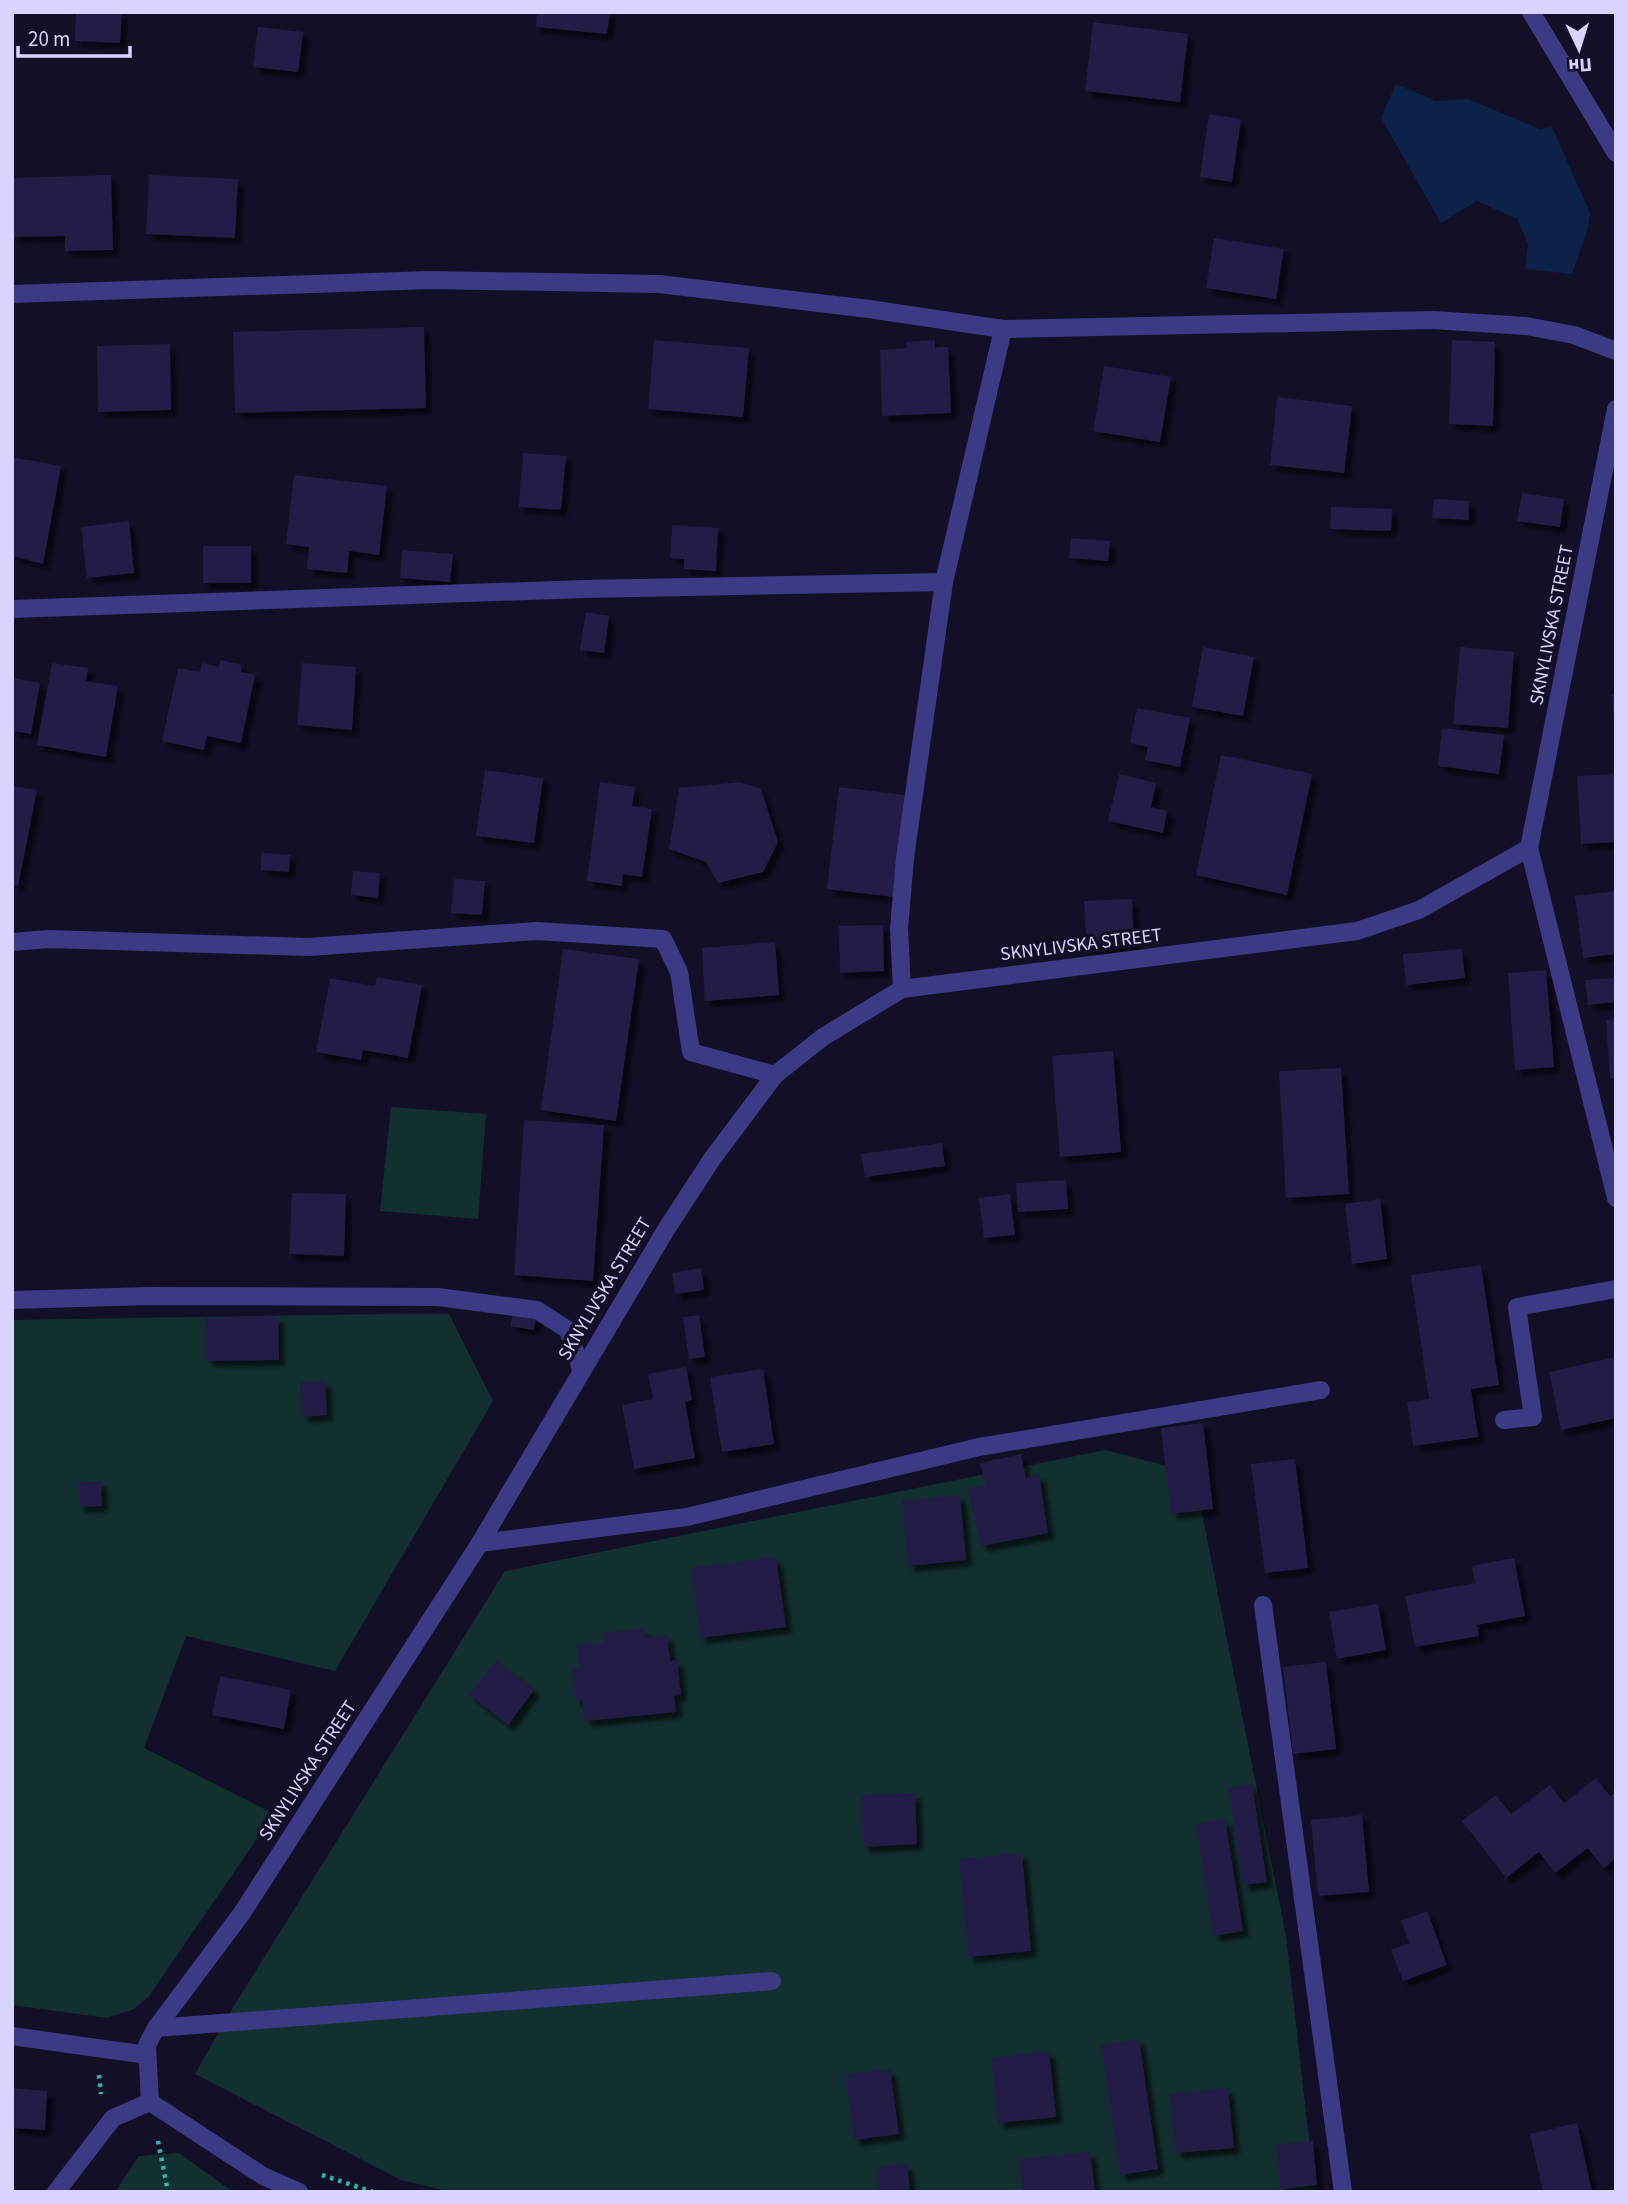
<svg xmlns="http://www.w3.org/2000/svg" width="1628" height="2204" font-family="'Source Sans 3',sans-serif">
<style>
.green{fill:#12302f}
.water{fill:#0c2248}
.building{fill:#241b47;filter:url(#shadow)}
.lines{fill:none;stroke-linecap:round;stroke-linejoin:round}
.path{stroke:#2fb8b0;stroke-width:4.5;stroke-dasharray:3.5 5;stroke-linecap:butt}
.minor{stroke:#3d3a85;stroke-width:18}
.labels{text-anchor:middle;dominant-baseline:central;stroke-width:7;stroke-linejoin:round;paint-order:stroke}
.street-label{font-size:19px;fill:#d9d4ff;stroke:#130f26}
</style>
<defs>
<filter id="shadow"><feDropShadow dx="6" dy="6" stdDeviation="2" flood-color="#0009"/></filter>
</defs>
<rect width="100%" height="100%" fill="#130f26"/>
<g class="green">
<polygon points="391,1107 486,1114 478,1219 380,1211"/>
<polygon points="383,1314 449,1314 493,1401 335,1671 186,1636 144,1748 274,1814 149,1996 134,2009 107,2018 12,2005 12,1320"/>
<polygon points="1105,1450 1194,1473 1286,1936 1315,2192 451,2192 401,2180 195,2074 232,2009 505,1571"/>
<polygon points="179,2153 233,2192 115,2192 139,2156"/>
</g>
<polygon class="water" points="1396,84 1436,101 1468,99 1540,129 1552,127 1590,213 1588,228 1572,274 1525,269 1528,244 1517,219 1477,201 1441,223 1381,118"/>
<g class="building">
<polygon points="76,12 122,12 120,43 75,41"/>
<polygon points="537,12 610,12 607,34 536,27"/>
<polygon points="1093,22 1188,34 1180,102 1085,91"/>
<polygon points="258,27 303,32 298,72 253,67"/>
<polygon points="1209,114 1241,119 1232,182 1200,177"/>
<polygon points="111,175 113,250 65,251 65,236 12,237 12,178"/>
<polygon points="149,175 238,179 235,238 146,234"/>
<polygon points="1214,238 1284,249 1276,299 1206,288"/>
<polygon points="424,327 426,408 235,413 233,332"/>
<polygon points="654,340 749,348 743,417 648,409"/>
<polygon points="935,340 935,347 948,347 951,413 882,416 880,350 907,348 906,342"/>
<polygon points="1452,340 1495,342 1493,426 1449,424"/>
<polygon points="170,344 171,410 98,412 97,346"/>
<polygon points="1104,366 1171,377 1160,442 1093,431"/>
<polygon points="1277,397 1352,406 1344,473 1270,465"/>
<polygon points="523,453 566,456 561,510 519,507"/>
<polygon points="12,457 61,466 43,564 12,556"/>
<polygon points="294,475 387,486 379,555 349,551 347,573 307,569 309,547 286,544"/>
<polygon points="1522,493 1564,499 1560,527 1517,521"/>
<polygon points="1434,499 1469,501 1469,520 1432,518"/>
<polygon points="1331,507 1392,509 1391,531 1330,529"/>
<polygon points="129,521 134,573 87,578 81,527"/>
<polygon points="672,525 718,528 716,571 684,569 684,559 670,558"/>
<polygon points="1071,538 1110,541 1108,561 1069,558"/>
<rect x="203" y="546" width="48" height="37"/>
<polygon points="402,550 453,554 450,582 400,578"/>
<polygon points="586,612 609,616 604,653 580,650"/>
<polygon points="1203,647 1254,657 1243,716 1192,707"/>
<polygon points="1460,647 1514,652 1508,728 1453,724"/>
<polygon points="220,660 242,665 241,672 255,675 241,743 207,736 204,750 162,741 178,668 200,672 202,663 219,667"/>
<polygon points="52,663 88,668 86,681 118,686 106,757 37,745"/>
<polygon points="302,663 356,667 352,730 297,725"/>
<polygon points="12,678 40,683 31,734 12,731"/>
<polygon points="1616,694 1616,720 1614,720 1612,695"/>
<polygon points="1137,708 1190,718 1180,767 1145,760 1148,747 1130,743"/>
<polygon points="1442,728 1504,735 1499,774 1438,766"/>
<polygon points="1221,755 1312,774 1287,895 1196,875"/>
<polygon points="485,770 543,778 534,843 476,836"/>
<polygon points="1119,774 1156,783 1151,807 1167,811 1163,833 1108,821"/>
<polygon points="1616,774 1616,842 1581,844 1577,776"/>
<polygon points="600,782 635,787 632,806 652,809 642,877 623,874 622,886 587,881"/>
<polygon points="740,782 761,789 778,842 763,872 718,883 706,862 669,849 679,788"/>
<polygon points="12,786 37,790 18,886 12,885"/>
<polygon points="839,787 905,795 893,897 827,889"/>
<polygon points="261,853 290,855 289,872 261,870"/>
<polygon points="353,871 380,873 378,898 351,895"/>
<polygon points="454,879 485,881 482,915 451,913"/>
<polygon points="1616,891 1616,954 1583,958 1575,896"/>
<polygon points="1132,899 1134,946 1087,949 1084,901"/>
<polygon points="883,925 884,971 840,973 839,926"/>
<polygon points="775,942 779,995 705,1001 702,948"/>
<polygon points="563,949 639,959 616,1121 541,1110"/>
<polygon points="1462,949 1465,978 1406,985 1403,954"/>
<polygon points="1546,970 1554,1067 1515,1070 1508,973"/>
<polygon points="377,977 422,985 408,1058 363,1050 361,1060 316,1052 330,978 375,986"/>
<polygon points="1616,978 1616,1002 1588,1005 1585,980"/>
<polygon points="1616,1019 1616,1078 1610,1078 1606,1020"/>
<polygon points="1113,1051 1121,1152 1060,1157 1052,1056"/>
<polygon points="1341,1068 1349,1194 1286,1198 1279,1071"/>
<polygon points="524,1120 604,1125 593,1281 514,1275"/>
<polygon points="942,1143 945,1166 865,1177 861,1154"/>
<polygon points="1066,1180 1068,1209 1018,1212 1016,1183"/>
<polygon points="292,1193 346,1194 344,1256 289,1254"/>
<polygon points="1010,1194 1015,1235 984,1238 979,1198"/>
<polygon points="1380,1199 1387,1259 1352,1264 1345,1204"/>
<polygon points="1481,1265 1499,1385 1471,1389 1478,1437 1413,1446 1407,1402 1429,1399 1411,1275"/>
<polygon points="701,1268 704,1290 675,1294 672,1273"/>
<polygon points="513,1313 536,1316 534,1330 510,1326"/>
<polygon points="699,1315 705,1357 689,1359 683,1317"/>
<polygon points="278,1316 279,1360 206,1361 205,1318"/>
<polygon points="1616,1357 1616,1418 1561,1430 1549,1372"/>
<polygon points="686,1367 692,1400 685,1402 695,1458 634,1469 622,1405 653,1399 648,1374"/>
<polygon points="763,1369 774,1444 722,1452 710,1377"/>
<polygon points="325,1381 327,1415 302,1417 300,1383"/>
<polygon points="1203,1423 1213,1509 1171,1514 1161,1428"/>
<polygon points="1021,1454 1026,1478 1039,1474 1048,1533 981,1546 968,1488 986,1485 980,1463"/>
<polygon points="1295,1459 1308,1568 1265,1573 1251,1464"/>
<polygon points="101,1481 102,1506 79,1507 78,1482"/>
<polygon points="960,1495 966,1560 908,1566 902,1501"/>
<polygon points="776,1557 786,1627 700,1638 691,1568"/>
<polygon points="1514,1558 1525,1616 1477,1625 1479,1636 1415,1647 1405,1596 1475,1583 1472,1566"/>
<polygon points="1378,1604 1386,1650 1337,1659 1329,1612"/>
<polygon points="644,1629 645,1638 667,1635 670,1661 677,1660 681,1695 674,1696 676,1712 585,1721 582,1700 575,1701 572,1668 579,1667 576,1645 604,1642 603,1633"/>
<polygon points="496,1661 534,1690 508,1725 469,1695"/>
<polygon points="1326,1662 1336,1749 1293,1754 1283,1667"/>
<polygon points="220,1676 291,1690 284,1729 212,1715"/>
<polygon points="1596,1778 1610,1796 1616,1792 1616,1858 1604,1868 1588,1848 1555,1873 1539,1852 1506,1878 1462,1821 1496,1795 1511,1814 1550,1785 1564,1803"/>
<polygon points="1252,1784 1267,1882 1243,1885 1228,1787"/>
<polygon points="915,1793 917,1844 863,1847 861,1795"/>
<polygon points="1362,1815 1369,1892 1318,1896 1311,1820"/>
<polygon points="1225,1819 1243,1931 1213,1936 1196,1824"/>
<polygon points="1022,1853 1031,1951 968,1957 959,1859"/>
<polygon points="1427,1911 1447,1965 1403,1981 1391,1950 1409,1943 1401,1921"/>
<polygon points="1139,2039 1158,2169 1120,2175 1101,2045"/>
<polygon points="1049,2051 1056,2117 998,2123 991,2058"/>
<polygon points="890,2069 899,2134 854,2140 845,2074"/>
<polygon points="12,2088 47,2091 45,2130 12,2128"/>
<polygon points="1228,2088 1234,2148 1175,2153 1170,2094"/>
<polygon points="1577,2123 1592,2192 1543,2192 1530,2134"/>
<polygon points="1313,2141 1317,2185 1280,2189 1276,2145"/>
<polygon points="1090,2152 1095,2192 1022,2192 1019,2159"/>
<polygon points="907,2164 910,2192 879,2192 877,2167"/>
</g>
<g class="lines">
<g class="path">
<polyline points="99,2075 101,2094"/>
<polyline points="158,2141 168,2192"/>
<polyline points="322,2175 373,2192"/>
</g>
<g class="minor">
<polyline points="1531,12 1616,153"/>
<polyline points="12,294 430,280 659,284 869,309 1003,329 1433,320 1526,326 1574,335 1616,351"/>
<polyline points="944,582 1003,329"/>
<polyline points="12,609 584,589 944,582 905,858 899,929 902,989"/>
<polyline points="1529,848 1616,1198"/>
<polyline points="12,942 49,939 308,947 537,931 663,939 679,972 691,1052 775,1075"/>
<polyline points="12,1300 149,1296 438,1297 537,1310 568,1330 581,1369"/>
<polyline points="1504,1420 1533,1417 1517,1307 1616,1289"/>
<polyline points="480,1543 687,1517 979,1447 1321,1390"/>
<polyline points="1263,1605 1343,2192"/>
<polyline points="156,2028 772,1981"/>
<polyline points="12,2036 147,2055"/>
<polyline points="150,2102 147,2045 156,2028 242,1913 480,1543 667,1228 712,1159 775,1075 823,1037 902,989 1357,931 1419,910 1529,848 1616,409"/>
<polyline points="150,2102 263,2176 299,2192"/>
<polyline points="56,2192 113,2118 150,2102"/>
</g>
</g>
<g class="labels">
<g class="street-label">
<text transform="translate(1552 625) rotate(-79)">SKNYLIVSKA STREET</text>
<text transform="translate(1081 945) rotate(-7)">SKNYLIVSKA STREET</text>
<text transform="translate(605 1289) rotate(-59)">SKNYLIVSKA STREET</text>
<text transform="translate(308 1771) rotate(-57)">SKNYLIVSKA STREET</text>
</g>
</g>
<rect width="1628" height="2204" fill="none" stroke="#d9d4ff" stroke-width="28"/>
<g transform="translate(1579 49) rotate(176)" stroke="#130f26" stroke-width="5" paint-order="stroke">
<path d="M0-5L12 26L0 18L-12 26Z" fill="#d9d4ff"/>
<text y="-10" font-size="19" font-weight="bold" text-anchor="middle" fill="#d9d4ff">Пн</text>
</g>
<path d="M18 46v10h112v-10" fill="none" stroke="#d9d4ff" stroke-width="3.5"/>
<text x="28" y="46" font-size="21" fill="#d9d4ff" stroke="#130f26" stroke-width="5" paint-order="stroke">20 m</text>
</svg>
